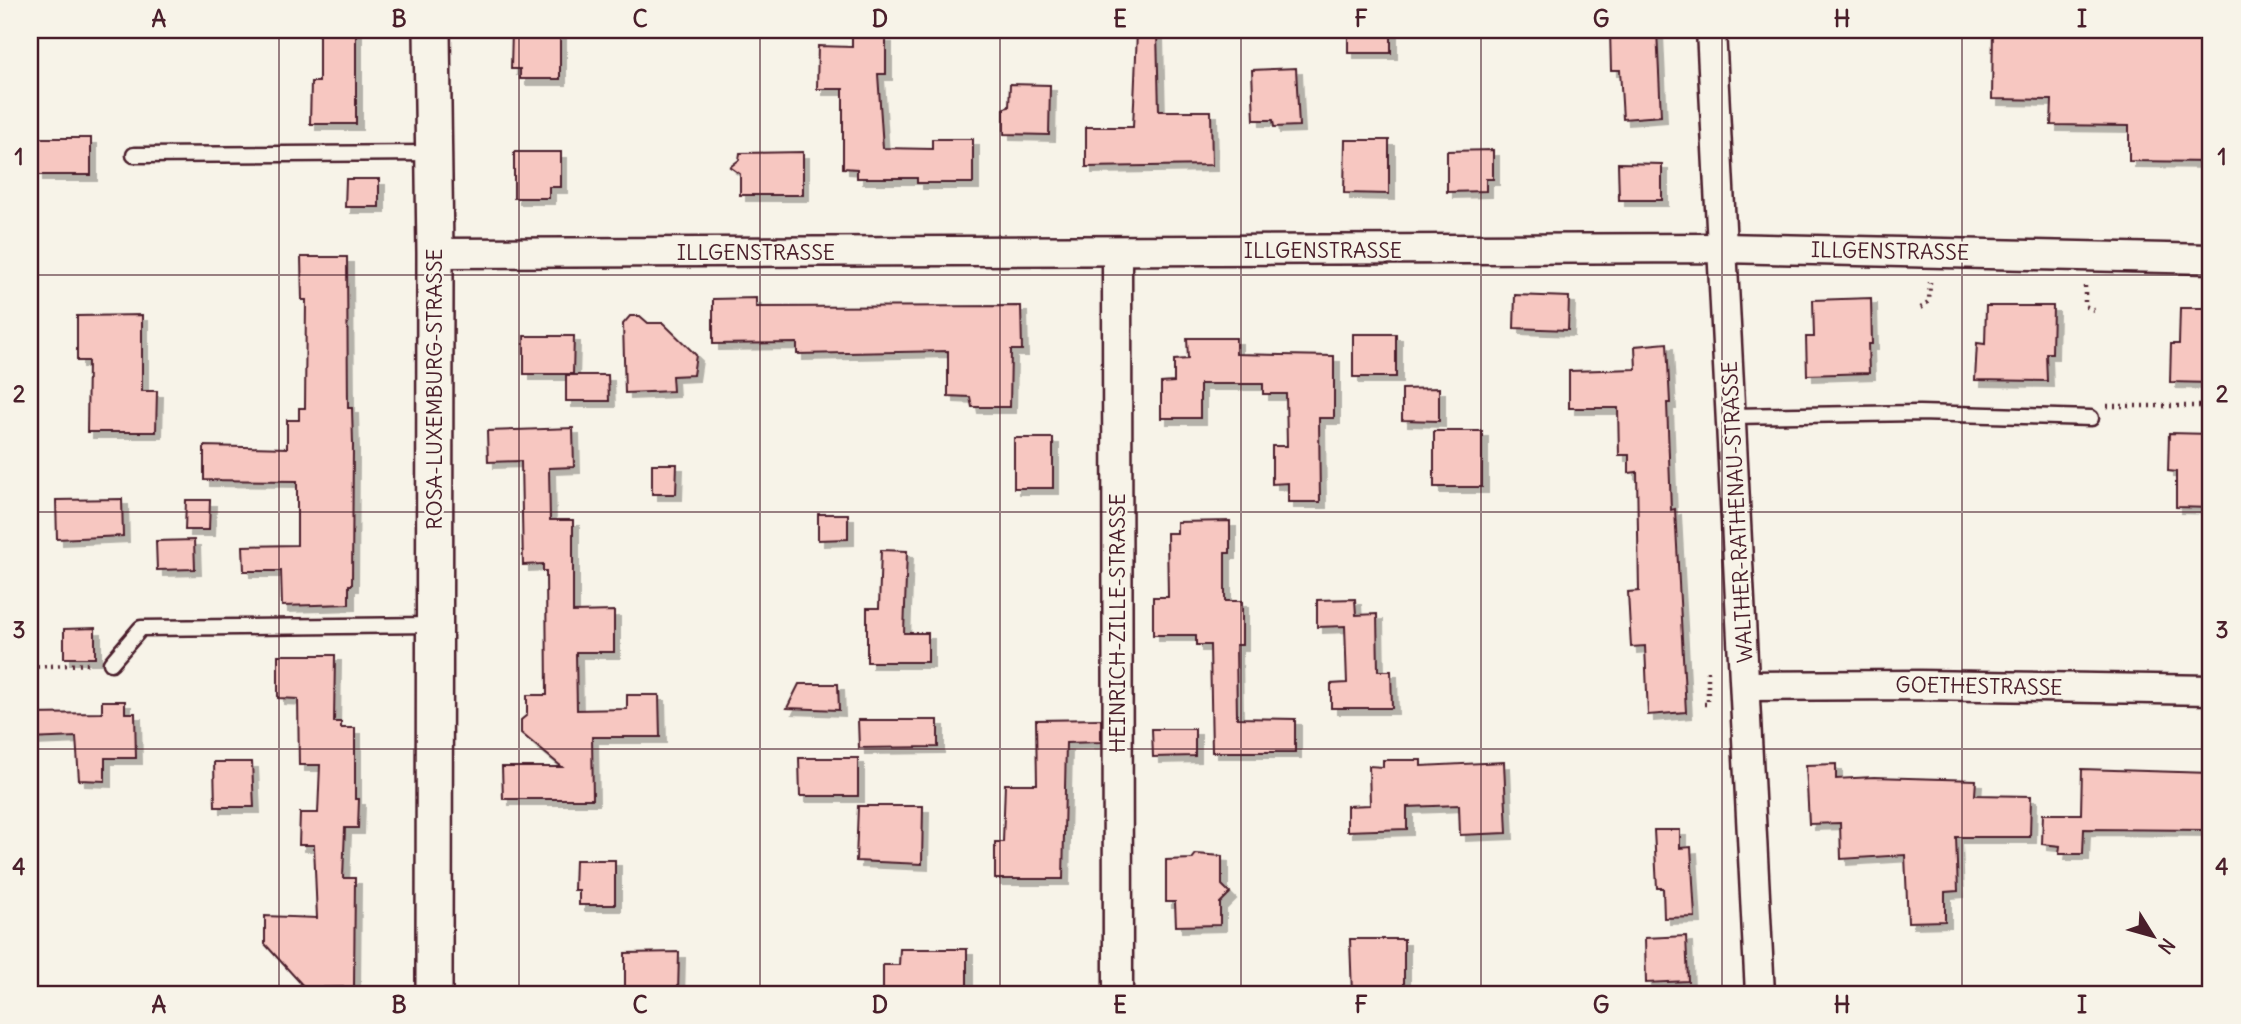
<svg xmlns="http://www.w3.org/2000/svg" width="2241" height="1024" font-family="Delius,sans-serif">
<style>
.building{fill:#f7c7c1;stroke:#4a1f2b;stroke-width:2;filter:url(#shadow)}
.lines{fill:none;stroke-linecap:round;stroke-linejoin:round}
.service-casing{stroke:#4a1f2b;stroke-width:19}
.minor-casing{stroke:#4a1f2b;stroke-width:33}
.tertiary-casing{stroke:#4a1f2b;stroke-width:40}
.path{stroke:#4a1f2b;stroke-width:4.5;stroke-dasharray:2 5;stroke-linecap:butt}
.service{stroke:#f7f3e8;stroke-width:14}
.minor{stroke:#f7f3e8;stroke-width:28}
.tertiary{stroke:#f7f3e8;stroke-width:35}
.grid{fill:none;stroke:#4a1f2b;stroke-width:2;stroke-opacity:0.55}
.labels{text-anchor:middle;dominant-baseline:central;stroke-width:5;stroke-linejoin:round;paint-order:stroke}
.street-label{font-size:21px;fill:#4a1f2b;stroke:#f7f3e8}
.neatline{fill:none;stroke:#4a1f2b;stroke-width:2.5}
.grid-label{font-size:23px;text-anchor:middle;font-weight:bold;fill:#4a1f2b}
</style>
<defs>
<filter id="shadow"><feDropShadow dx="6" dy="6" stdDeviation="0" flood-color="#0004"/></filter>
</defs>
<rect width="100%" height="100%" fill="#f7f3e8"/>
<filter id="ink" filterUnits="userSpaceOnUse"><feTurbulence type="fractalNoise" baseFrequency=".0143" numOctaves="2"/><feDisplacementMap in="SourceGraphic" scale="14" xChannelSelector="R" yChannelSelector="G"/><feConvolveMatrix kernelMatrix="1 2 1 2 8 2 1 2 1" color-interpolation-filters="sRGB"/></filter>
<g filter="url(#ink)">
<g class="building">
<polygon points="319,30 356,30 356,124 310,124 311,82 319,82"/>
<polygon points="512,30 560,30 560,79 520,79 520,69 511,69"/>
<rect x="1348" y="30" width="43" height="23"/>
<polygon points="1610,30 1657,30 1661,116 1623,119 1620,70 1611,70"/>
<polygon points="1993,30 2211,30 2211,162 2129,161 2129,126 2051,125 2052,100 1992,99"/>
<polygon points="1137,32 1157,32 1159,111 1211,111 1212,165 1086,167 1086,127 1133,127"/>
<polygon points="852,37 886,37 886,74 878,74 883,148 932,149 932,139 973,139 973,183 917,183 917,178 857,178 857,169 843,168 843,89 817,89 818,46 852,47"/>
<polygon points="1296,68 1299,126 1274,127 1273,120 1254,120 1252,70"/>
<polygon points="1010,84 1050,85 1049,135 1004,134 1004,108 1009,107"/>
<rect x="37" y="138" width="54" height="37"/>
<polygon points="1345,140 1389,140 1389,194 1344,193"/>
<polygon points="1493,150 1493,179 1486,179 1486,191 1447,192 1447,151"/>
<polygon points="514,152 561,152 561,187 549,187 549,198 514,198"/>
<polygon points="803,152 803,195 740,195 740,174 730,167 739,160 740,153"/>
<polygon points="1618,163 1662,164 1662,200 1619,200"/>
<polygon points="346,179 379,179 379,207 345,207"/>
<polygon points="301,257 347,257 348,408 352,408 353,444 352,585 349,585 349,604 282,606 281,571 244,571 243,546 297,545 297,481 204,480 204,446 287,448 287,420 299,420 299,408 305,408 306,300 302,300"/>
<polygon points="1515,295 1569,297 1568,330 1514,328"/>
<polygon points="756,298 756,307 1021,306 1022,350 1011,350 1010,407 972,407 970,397 948,396 948,351 797,354 797,343 713,344 713,299"/>
<polygon points="1871,298 1872,344 1868,344 1869,373 1807,375 1806,337 1814,337 1813,300"/>
<polygon points="1986,306 2053,306 2052,353 2046,353 2047,381 1975,380 1977,343 1985,344"/>
<polygon points="2180,308 2211,308 2211,383 2170,382 2171,344 2179,344"/>
<polygon points="142,315 142,391 157,391 156,432 87,432 88,361 77,361 77,316"/>
<polygon points="630,316 640,316 648,323 663,323 696,355 693,375 672,376 673,391 625,393 623,324"/>
<rect x="1353" y="334" width="43" height="43"/>
<polygon points="524,336 574,336 573,374 524,374"/>
<polygon points="1187,338 1236,338 1236,354 1334,356 1334,418 1319,418 1320,502 1288,502 1288,483 1272,484 1272,446 1287,446 1286,394 1263,394 1263,384 1200,384 1200,418 1161,418 1161,383 1174,382 1174,360 1188,359"/>
<polygon points="1667,343 1670,403 1667,403 1671,510 1675,509 1686,712 1648,715 1645,646 1631,647 1628,592 1639,591 1637,472 1629,473 1629,455 1619,455 1618,408 1569,408 1569,371 1636,369 1635,346"/>
<polygon points="566,375 608,375 609,401 566,401"/>
<polygon points="1439,388 1439,421 1402,420 1402,389"/>
<polygon points="573,428 574,467 549,468 550,520 573,520 573,612 614,611 614,652 576,652 577,710 627,709 627,695 659,695 660,737 592,737 593,799 503,799 502,767 562,767 521,733 521,720 527,715 527,695 547,695 546,571 543,571 543,564 523,565 521,461 488,462 487,431"/>
<rect x="1434" y="431" width="48" height="56"/>
<polygon points="2169,433 2211,434 2211,508 2176,507 2176,472 2168,471"/>
<rect x="1014" y="438" width="39" height="50"/>
<polygon points="652,464 677,464 676,494 652,494"/>
<polygon points="122,499 123,536 57,539 56,500"/>
<polygon points="186,500 210,500 209,530 185,530"/>
<polygon points="818,514 848,514 848,539 818,540"/>
<polygon points="1230,521 1230,553 1225,553 1225,601 1242,601 1242,645 1236,645 1237,718 1295,719 1295,752 1212,752 1210,645 1196,645 1196,635 1153,635 1153,597 1168,597 1167,533 1177,533 1177,522"/>
<polygon points="194,540 195,569 157,570 156,541"/>
<polygon points="881,550 907,551 904,633 928,633 928,662 867,662 867,608 879,608"/>
<polygon points="1355,599 1356,615 1377,614 1378,671 1391,671 1392,708 1331,708 1331,684 1347,683 1345,626 1317,627 1317,600"/>
<polygon points="95,628 95,658 64,658 64,629"/>
<polygon points="278,655 335,655 334,722 341,722 341,728 355,728 355,799 359,799 358,828 345,828 343,878 355,878 354,987 305,988 265,944 265,916 317,918 314,845 299,845 300,813 318,813 320,765 299,765 298,699 278,698"/>
<polygon points="799,684 838,684 839,710 787,708"/>
<polygon points="102,701 125,701 125,713 135,713 136,758 105,758 105,781 79,780 76,737 30,739 30,714 102,713"/>
<polygon points="1101,719 1101,742 1066,743 1063,879 995,879 995,842 1003,842 1005,784 1037,784 1036,720"/>
<polygon points="858,720 938,720 938,747 859,748"/>
<polygon points="1152,729 1195,729 1195,756 1153,757"/>
<polygon points="799,758 858,758 858,796 800,796"/>
<polygon points="1383,760 1421,760 1421,766 1504,762 1507,833 1460,835 1459,805 1407,807 1407,829 1347,831 1347,806 1370,805 1369,766 1383,767"/>
<polygon points="214,762 252,762 254,807 215,807"/>
<polygon points="1836,764 1836,779 1874,777 1976,780 1975,795 2031,796 2030,837 1956,837 1958,891 1945,892 1945,921 1908,922 1905,855 1841,859 1840,823 1809,824 1806,765"/>
<polygon points="2082,769 2210,773 2208,830 2084,829 2083,854 2059,854 2060,846 2042,844 2043,814 2081,814"/>
<polygon points="858,806 923,806 922,864 856,861"/>
<polygon points="1654,830 1680,830 1680,848 1691,847 1695,917 1664,918 1663,888 1657,888"/>
<polygon points="1196,854 1222,856 1222,885 1230,893 1220,903 1220,925 1176,926 1175,902 1166,902 1166,860 1192,859"/>
<polygon points="575,860 615,860 615,905 579,905 579,890 574,890"/>
<polygon points="1686,936 1688,981 1646,983 1645,938"/>
<polygon points="1350,939 1404,939 1404,994 1352,994"/>
<polygon points="900,949 967,949 967,994 883,993 883,965 899,965"/>
<polygon points="679,952 678,994 625,994 625,953"/>
</g>
<g class="lines">
<defs>
<g id="service">
<polyline points="134,155 433,153"/>
<polyline points="1732,416 1919,413 2091,418"/>
<polyline points="111,663 141,628 433,625"/>
</g>
<g id="minor">
<polyline points="1711,30 1760,994"/>
<polyline points="1117,252 1118,994"/>
<polyline points="435,253 1723,248 2211,259"/>
<polyline points="1746,686 1920,685 2211,690"/>
</g>
<polyline id="tertiary" points="432,30 435,253 434,994"/>
</defs>
<use href="#service" class="service-casing"/>
<use href="#minor" class="minor-casing"/>
<use href="#tertiary" class="tertiary-casing"/>
<g class="path">
<polyline points="2085,286 2085,306 2094,310"/>
<polyline points="1921,308 1929,301 1930,282"/>
<polyline points="2107,406 2211,406"/>
<polyline points="30,667 89,664"/>
<polyline points="1704,704 1708,704 1708,670"/>
</g>
<use href="#service" class="service"/>
<use href="#minor" class="minor"/>
<use href="#tertiary" class="tertiary"/>
</g>
</g>
<path class="grid" d="M279 30V994M519 30V994M760 30V994M1000 30V994M1241 30V994M1481 30V994M1722 30V994M1962 30V994M30 275H2211M30 512H2211M30 749H2211"/>
<g class="labels">
<g class="street-label">
<text x="1323" y="250">ILLGENSTRASSE</text>
<text transform="translate(1890 251) rotate(1)">ILLGENSTRASSE</text>
<text x="756" y="252">ILLGENSTRASSE</text>
<text transform="translate(434 389) rotate(-90)">ROSA-LUXEMBURG-STRASSE</text>
<text transform="translate(1737 512) rotate(-93)">WALTHER-RATHENAU-STRASSE</text>
<text transform="translate(1117 623) rotate(-90)">HEINRICH-ZILLE-STRASSE</text>
<text transform="translate(1979 686) rotate(1)">GOETHESTRASSE</text>
</g>
</g>
<rect width="2241" height="1024" fill="none" stroke="#f7f3e8" stroke-width="77"/>
<g transform="translate(2153 936) rotate(127)" stroke="#f7f3e8" stroke-width="5" paint-order="stroke">
<path d="M0-5L12 26L0 18L-12 26Z" fill="#4a1f2b"/>
<text y="-10" font-size="19" font-weight="bold" text-anchor="middle" fill="#4a1f2b">N</text>
</g>
<rect x="38" y="38" width="2164" height="948" class="neatline"/>
<g class="grid-label">
<text x="159" y="27">A</text>
<text x="399" y="27">B</text>
<text x="640" y="27">C</text>
<text x="880" y="27">D</text>
<text x="1120" y="27">E</text>
<text x="1361" y="27">F</text>
<text x="1601" y="27">G</text>
<text x="1842" y="27">H</text>
<text x="2082" y="27">I</text>
<text x="19" y="165">1</text>
<text x="2222" y="165">1</text>
<text x="19" y="402">2</text>
<text x="2222" y="402">2</text>
<text x="19" y="638">3</text>
<text x="2222" y="638">3</text>
<text x="19" y="875">4</text>
<text x="2222" y="875">4</text>
<text x="159" y="1013">A</text>
<text x="399" y="1013">B</text>
<text x="640" y="1013">C</text>
<text x="880" y="1013">D</text>
<text x="1120" y="1013">E</text>
<text x="1361" y="1013">F</text>
<text x="1601" y="1013">G</text>
<text x="1842" y="1013">H</text>
<text x="2082" y="1013">I</text>
</g>
</svg>
